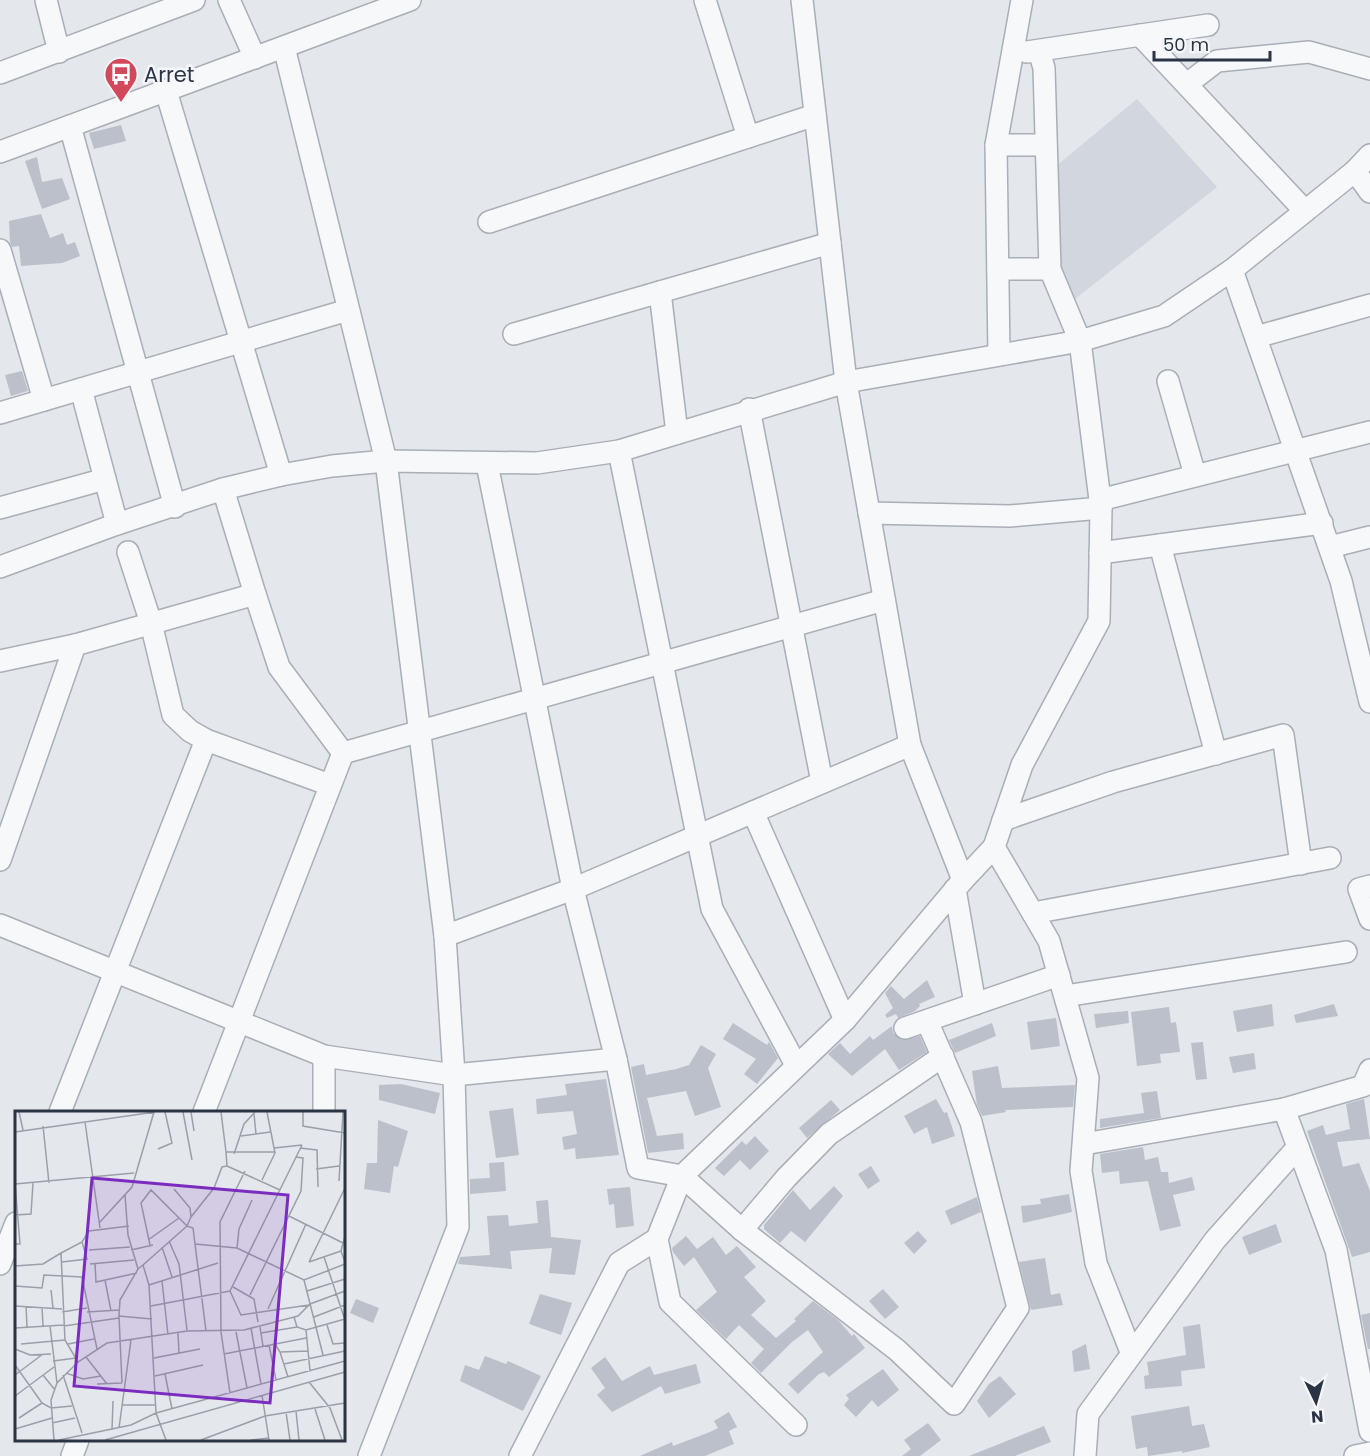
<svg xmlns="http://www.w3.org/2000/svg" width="1370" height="1456" font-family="Poppins,sans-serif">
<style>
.built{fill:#d2d6de}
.building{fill:#bbc0ca}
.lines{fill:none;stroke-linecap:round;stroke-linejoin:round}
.minor-casing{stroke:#a9aeb7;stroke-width:24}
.minor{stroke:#f7f8fa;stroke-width:21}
.labels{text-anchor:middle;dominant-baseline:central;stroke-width:5;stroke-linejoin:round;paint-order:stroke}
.poi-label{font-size:21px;fill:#2b3445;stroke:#f4f6f9;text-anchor:start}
.inset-road{fill:none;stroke:#9a9fa9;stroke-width:1.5}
.view{fill:#7b2cbf;fill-opacity:0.15;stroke:#7b2cbf;stroke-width:3}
.inset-edge{fill:none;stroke:#2b3445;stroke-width:3}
</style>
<rect width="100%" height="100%" fill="#e4e7ec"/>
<polygon class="built" points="1137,99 1217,187 1075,299 1059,283 1049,172"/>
<g class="building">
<polygon points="121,125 126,141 94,149 89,133"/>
<polygon points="37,157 42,182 62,178 70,199 42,209 25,161"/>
<polygon points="41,214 50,238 63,233 67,245 75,242 80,256 62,263 21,266 19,246 12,247 10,242 9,221"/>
<polygon points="22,371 28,391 11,396 5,375"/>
<polygon points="927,980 935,997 919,1004 920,1006 915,1011 898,1018 896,1014 887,1018 885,1015 893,1008 885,993 891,986 904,999"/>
<polygon points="1272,1004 1274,1026 1237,1032 1233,1011"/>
<polygon points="1334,1004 1338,1016 1296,1023 1294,1015"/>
<polygon points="1169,1007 1171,1023 1176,1022 1180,1052 1160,1054 1161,1063 1137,1066 1131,1012"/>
<polygon points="1128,1011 1129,1023 1096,1028 1094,1014"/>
<polygon points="1056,1018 1060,1046 1031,1050 1027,1022"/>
<polygon points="733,1023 767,1045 769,1042 778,1058 757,1084 744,1074 756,1059 723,1039"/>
<polygon points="992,1023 996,1036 955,1053 949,1040"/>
<polygon points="892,1026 893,1033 902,1040 920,1036 927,1052 899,1070 885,1049 852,1076 828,1054 840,1043 850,1054 870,1036 873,1040"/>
<polygon points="1203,1042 1207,1079 1196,1080 1191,1043"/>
<polygon points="701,1045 716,1054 708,1068 721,1107 695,1116 686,1091 647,1098 657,1136 683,1133 684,1149 648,1153 631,1067 644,1064 646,1075 676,1069 689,1065"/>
<polygon points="1254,1053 1256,1069 1233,1073 1229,1057"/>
<polygon points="998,1066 1002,1088 1075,1085 1073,1107 1005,1110 1006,1112 982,1116 977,1105 972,1071"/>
<polygon points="606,1079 619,1155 576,1159 575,1148 564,1150 562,1137 577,1134 573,1111 537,1114 536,1099 567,1095 565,1084"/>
<polygon points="401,1084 440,1093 435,1114 379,1100 379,1085"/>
<polygon points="1157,1091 1161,1118 1100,1128 1100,1119 1144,1113 1141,1093"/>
<polygon points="936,1099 944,1113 947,1112 955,1136 932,1144 927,1127 914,1134 904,1116"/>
<polygon points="1364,1099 1370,1139 1337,1142 1343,1167 1359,1163 1370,1191 1370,1252 1352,1257 1307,1131 1323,1125 1326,1135 1350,1129 1346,1104"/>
<polygon points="831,1100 840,1110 807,1138 799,1128"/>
<polygon points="513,1108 519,1155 496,1158 489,1111"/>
<polygon points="378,1120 408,1131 398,1167 394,1166 390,1193 364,1189 367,1163 377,1163"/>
<polygon points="755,1136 769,1151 750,1170 740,1160 724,1176 715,1168 742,1141 746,1145"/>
<polygon points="1143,1147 1145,1160 1158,1157 1161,1172 1168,1172 1169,1183 1192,1177 1195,1190 1173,1195 1181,1226 1160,1231 1148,1181 1120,1184 1119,1171 1102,1173 1100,1154"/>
<polygon points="504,1162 506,1191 470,1194 470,1179 490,1178 489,1163"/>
<polygon points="871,1166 880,1181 868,1189 858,1174"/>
<polygon points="834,1186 843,1196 805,1242 791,1231 780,1243 764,1229 764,1225 793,1190 810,1210"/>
<polygon points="630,1187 634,1226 616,1228 614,1204 609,1205 607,1189"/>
<polygon points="1069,1194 1072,1212 1023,1223 1021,1206 1041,1204 1040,1199"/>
<polygon points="977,1197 981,1212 951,1225 945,1211"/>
<polygon points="548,1200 551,1237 581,1240 575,1275 549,1273 552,1248 510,1251 512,1269 458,1264 460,1257 490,1255 487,1216 508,1215 509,1226 538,1223 536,1201"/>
<polygon points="1276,1224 1282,1242 1249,1255 1242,1237"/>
<polygon points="918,1231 927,1241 914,1254 904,1243"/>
<polygon points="686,1236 697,1249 713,1237 726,1255 737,1246 756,1267 744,1277 766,1301 751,1315 776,1338 796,1321 794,1319 813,1301 838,1320 852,1336 854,1334 865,1348 829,1377 824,1372 819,1374 798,1394 788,1384 823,1352 808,1330 792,1342 761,1373 751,1363 764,1349 739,1325 726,1339 696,1310 717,1292 694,1257 684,1266 673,1252 672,1248"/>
<polygon points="1045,1258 1051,1295 1060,1293 1063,1305 1031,1310 1019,1262"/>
<polygon points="883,1289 899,1307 885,1319 869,1301"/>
<polygon points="540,1294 572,1303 561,1335 529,1324"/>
<polygon points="356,1299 379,1308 373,1323 350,1313"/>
<polygon points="1370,1313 1370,1349 1368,1349 1361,1315"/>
<polygon points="1200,1324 1205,1368 1181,1371 1182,1386 1145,1389 1144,1376 1149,1375 1147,1362 1186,1355 1183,1327"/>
<polygon points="1086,1344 1090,1369 1074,1372 1072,1351"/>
<polygon points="485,1356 506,1364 508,1361 541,1376 523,1411 460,1381 465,1365 479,1370"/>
<polygon points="605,1357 622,1381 650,1366 654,1375 696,1364 701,1383 665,1394 661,1386 612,1412 597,1395 605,1388 591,1368"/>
<polygon points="883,1369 899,1390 878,1407 872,1400 856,1417 844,1405 849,1399 846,1395"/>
<polygon points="1000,1376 1016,1394 989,1418 977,1401 989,1384"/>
<polygon points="1189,1406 1192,1426 1204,1424 1210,1447 1182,1453 1182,1451 1148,1456 1147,1447 1136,1449 1131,1416"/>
<polygon points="729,1412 737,1427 729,1431 734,1444 705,1456 640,1456 672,1442 673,1446 710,1432 718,1428 714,1421"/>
<polygon points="928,1423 941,1440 920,1456 902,1456 911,1449 904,1440"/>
<polygon points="1044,1426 1051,1442 1015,1456 969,1456"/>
</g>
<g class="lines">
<defs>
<g id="minor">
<polyline points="46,0 59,52"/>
<polyline points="229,0 255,58"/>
<polyline points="705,0 748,137"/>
<polyline points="802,0 846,382 910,745 963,880 994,847"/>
<polyline points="1140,35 1305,211"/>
<polyline points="284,47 386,461 445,936 454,1075 458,1227 369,1456"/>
<polyline points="1027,52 1208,25"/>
<polyline points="0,73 194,0"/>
<polyline points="1187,84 1217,61 1309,52 1370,69"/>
<polyline points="166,91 281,475"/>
<polyline points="70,126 175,507"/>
<polyline points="996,145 1046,145"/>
<polyline points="0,152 410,0"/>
<polyline points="1355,171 1370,192"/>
<polyline points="489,222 815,115"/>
<polyline points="0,250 44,400"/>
<polyline points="998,269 1050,269"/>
<polyline points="1232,270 1341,581 1370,702"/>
<polyline points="660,292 677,433"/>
<polyline points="514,334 830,243"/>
<polyline points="1256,337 1370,305"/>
<polyline points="999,355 996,145 1022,0"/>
<polyline points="1168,381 1195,475"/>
<polyline points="81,389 117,524"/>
<polyline points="749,409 822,782"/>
<polyline points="0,413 348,310"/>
<polyline points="619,451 712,909 796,1065"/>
<polyline points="487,464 573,889 616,1059 638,1168 682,1176 845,1020 963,880"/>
<polyline points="223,489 255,594"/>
<polyline points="1100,500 1370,432"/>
<polyline points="0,508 105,479"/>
<polyline points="1101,508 1099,621 1022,765 994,847 1049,941 1088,1078 1081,1171 1096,1263 1131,1352"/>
<polyline points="869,513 1010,516 1101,508 1080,341 1050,269 1044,68 1039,51"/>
<polyline points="1160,545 1216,754"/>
<polyline points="1330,547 1370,537"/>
<polyline points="128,552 151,623 173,715 190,731 206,740 330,785"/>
<polyline points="1100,553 1322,523"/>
<polyline points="0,567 117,524 223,489 281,475 332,466 386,461 537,463 619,451 846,382 1080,341 1164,316 1232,270 1355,171 1370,155"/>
<polyline points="0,661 75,645 255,594 279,667 343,753"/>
<polyline points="343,753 884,600"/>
<polyline points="753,812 845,1020"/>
<polyline points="1003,820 1113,782 1283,735 1301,864"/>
<polyline points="0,860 75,645"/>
<polyline points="1370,886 1359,889 1370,919"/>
<polyline points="955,889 975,1004"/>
<polyline points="1033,913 1330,858"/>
<polyline points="0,925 324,1056 454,1075 616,1059"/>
<polyline points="445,936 573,889 910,745"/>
<polyline points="1065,996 1346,952"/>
<polyline points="905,1028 1059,975"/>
<polyline points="1284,1109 1336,1250 1370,1431"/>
<polyline points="60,1112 206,740"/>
<polyline points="204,1112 343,753"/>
<polyline points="324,1112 324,1056"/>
<polyline points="1084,1144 1284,1109 1363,1086 1370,1070"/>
<polyline points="742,1230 786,1178 829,1134 943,1056"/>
<polyline points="0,1264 16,1223"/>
<polyline points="796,1425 670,1302 657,1239 682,1176 742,1230 897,1350 954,1404 1018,1308 971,1122 927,1021"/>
<polyline points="72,1456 78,1440"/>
<polyline points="520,1456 619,1263 657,1239"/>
<polyline points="1085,1456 1088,1414 1215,1240 1298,1147"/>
<polyline points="1355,1456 1370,1453"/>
</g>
</defs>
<use href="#minor" class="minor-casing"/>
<use href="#minor" class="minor"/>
</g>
<defs>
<symbol id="bus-pin" viewBox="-11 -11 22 30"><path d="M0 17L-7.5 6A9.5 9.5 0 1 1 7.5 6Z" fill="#d1495b" stroke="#f4f6f9"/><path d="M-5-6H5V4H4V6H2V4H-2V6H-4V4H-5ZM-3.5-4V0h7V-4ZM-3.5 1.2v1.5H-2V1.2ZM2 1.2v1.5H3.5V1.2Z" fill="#fff"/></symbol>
</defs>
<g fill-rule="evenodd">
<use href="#bus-pin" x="102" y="55" width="38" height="52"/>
</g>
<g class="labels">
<g class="poi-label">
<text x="144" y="74">Arret</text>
</g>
</g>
<g transform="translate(15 1111)">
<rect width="330" height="330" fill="#e4e7ec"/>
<path class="inset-road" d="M4 1 8 19M168 1 177 49M176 1 179 20M206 1 211 41M288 1V15L330 22M239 3 241 23M70 11 85 117M28 15 34 72M0 21 140 1M226 25 255 21M259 37 287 34M285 37 302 39 303 76M143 38 157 32 150 1M219 43 229 13 240 1M212 55 265 79M301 58 324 55M247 69 260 42 252 1M324 70 328 1M0 73 119 62M0 104 16 103 18 72M274 105 330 133M176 106 199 77 207 56 212 55 211 41H260M84 112 117 76 139 1M330 125 326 140 330 151M133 129 164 107M154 130 164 153 172 219M0 133H5L0 73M180 133 222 137 289 169 330 153M135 134 126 92 136 79 172 115 176 106 175 97 159 78M147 136 157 166M222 137 224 118 237 89M74 139 115 136M116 139 138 134M309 146 330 209M47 151 72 148 67 131M294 151 330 77M294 151 326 140M80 152 81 171 122 162M75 153 119 149M128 154 172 115 178 117 191 220M0 155 28 153 46 142M123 158 128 154 134 174 141 302 151 329M90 169 96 200M289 169 308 244M147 170 153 224M134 174 203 152M0 175 27 177 29 164 67 166 82 238M218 176 239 188 243 211M36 179 38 197M215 180 287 34M215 180 226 204 294 194M292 180 330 168M235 184 286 80 288 47 281 46M0 195 47 198M11 195 12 216M136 195 215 180M27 196 28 215M253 198 291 113M47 201 72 197M72 201 104 199M104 205 105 189 123 158 113 124 110 84M279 206 282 216 291 219 330 208M299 206 330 194M312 214 318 233 330 232M35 215 42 272M49 215 104 207M245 216 248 235M0 217 49 214M236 217 246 273M291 219 295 260M221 221 232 277M163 222 164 242M246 222 282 216M6 233 50 229M53 233 79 228M260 233 265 241 293 240M254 234 261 269M0 238 15 244 36 243M265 241 273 266M209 243 291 227M71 246 92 273M139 247 185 238M38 250 61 247M63 251 50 229 46 142 67 131 74 120 114 115M269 253 330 240M0 254 27 292M51 262 68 268 86 265M150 263 157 298M0 264 28 243M28 264 40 279M48 264 67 322M140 265 188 254M294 271 315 297 327 329M107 272 104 205 137 208M82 273 107 272M215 282 206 221 205 111 230 60M247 284 254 329M0 285 39 256M107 294H141M300 298 310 329M281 300 284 329M271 301 275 329M4 307 27 292 36 297 57 295M37 312 60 307M104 317 116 229M0 318 37 307M97 319 98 290M39 329 36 289 42 272 63 251 92 232 172 220 229 219 283 205 295 193 330 180M44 329 116 314 141 302 330 250M90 329 330 261M186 329 250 305 330 292M236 329 254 327"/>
<path class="view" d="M77 67 273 84 255 292 59 275Z"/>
<rect width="330" height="330" class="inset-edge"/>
</g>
<g transform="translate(1316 1402) rotate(175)" stroke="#f4f6f9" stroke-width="4.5" paint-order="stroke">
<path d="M0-4.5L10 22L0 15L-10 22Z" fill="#2b3445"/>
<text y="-9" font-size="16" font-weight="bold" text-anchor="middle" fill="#2b3445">N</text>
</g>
<path d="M1154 51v9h116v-9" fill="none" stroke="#2b3445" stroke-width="3"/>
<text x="1163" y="51" font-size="18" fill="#2b3445" stroke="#f4f6f9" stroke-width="4.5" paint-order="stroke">50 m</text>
</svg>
